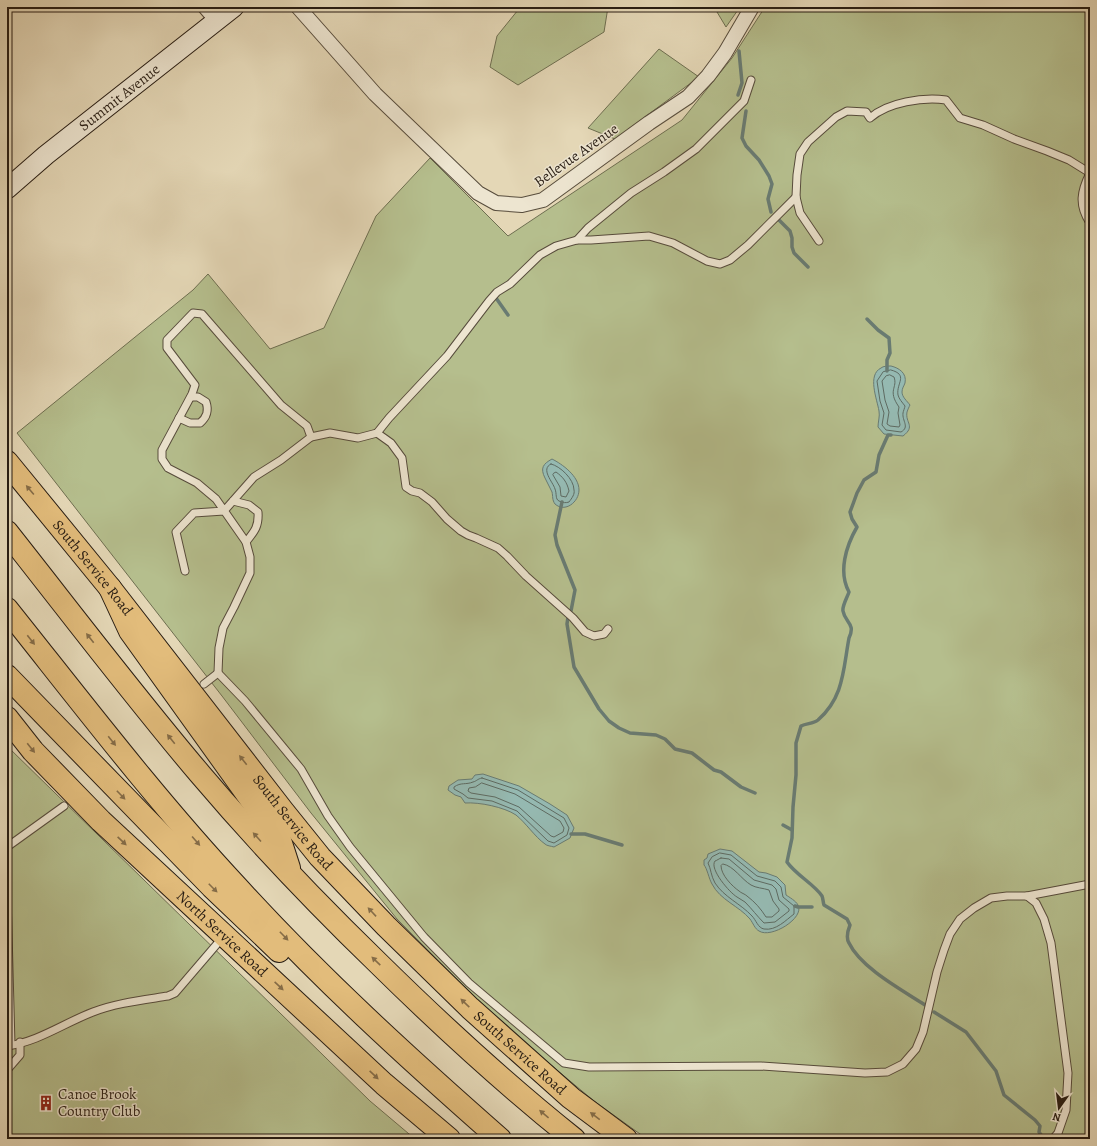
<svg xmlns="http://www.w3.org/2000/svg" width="1097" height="1146" font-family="Alegreya,serif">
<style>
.green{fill:#b5be8d;stroke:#6e6e50}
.water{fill:#95b9b1;stroke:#697b72}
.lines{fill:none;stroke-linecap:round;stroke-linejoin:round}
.shore{stroke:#5e6b62;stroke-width:1}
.stream{stroke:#697b72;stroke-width:3.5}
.lane-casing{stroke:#574c3c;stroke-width:9}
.street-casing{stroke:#574c3c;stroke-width:16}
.secondary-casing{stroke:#281d13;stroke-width:21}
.primary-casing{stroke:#281d13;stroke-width:24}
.highway-casing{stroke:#281d13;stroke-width:24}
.lane{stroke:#ede5d0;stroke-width:7}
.street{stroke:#ede5d0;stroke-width:14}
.secondary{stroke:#ede5d0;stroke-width:19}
.primary{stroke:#e2bc7b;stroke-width:22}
.highway{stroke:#e2bc7b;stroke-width:22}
.oneway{fill:#856c47}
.labels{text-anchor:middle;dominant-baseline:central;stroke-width:3;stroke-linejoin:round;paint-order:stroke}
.street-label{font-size:15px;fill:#281d13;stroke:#ede5d0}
.poi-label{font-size:15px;fill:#281d13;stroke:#ede5d0;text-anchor:start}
</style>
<rect width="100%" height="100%" fill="#e4d7b6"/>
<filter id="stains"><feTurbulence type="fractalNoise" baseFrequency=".005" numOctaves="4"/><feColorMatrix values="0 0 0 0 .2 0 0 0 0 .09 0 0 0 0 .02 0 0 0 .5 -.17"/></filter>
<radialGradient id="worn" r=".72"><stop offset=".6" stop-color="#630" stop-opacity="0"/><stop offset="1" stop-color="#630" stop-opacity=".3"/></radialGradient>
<g class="green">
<polygon points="518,7 608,7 604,32 518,85 490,67 497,36 518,10"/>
<polygon points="714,7 740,7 726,27"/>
<polygon points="765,7 1090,7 1090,1139 647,1139 594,1101 534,1051 479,1002 397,919 311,813 222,696 17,433 193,290 208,274 270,349 324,328 376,216 430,158 508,236 682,120 732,58"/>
<polygon points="659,49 699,77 615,139 588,128"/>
<polygon points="8,747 370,1101 415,1139 7,1139"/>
</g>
<g class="water">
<path d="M891 366C899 368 907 373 905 383 904 386 902 388 902 392 902 397 907 401 910 405 909 407 908 409 907 412 905 423 916 426 903 436L884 434 878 427C878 422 880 416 879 411 877 399 867 375 881 368 883 366 888 366 891 366Z"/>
<path d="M552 459C562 464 579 476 579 490 579 502 565 513 555 504 552 500 553 496 552 492 550 487 547 483 545 478 540 468 543 464 552 459Z"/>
<path d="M483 774 519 786 550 804 567 815 574 828 570 838 554 847C551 846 547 846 545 844 535 837 526 823 516 815 504 807 479 802 465 803L461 797 455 795 448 790 449 786 458 780 472 779 475 775Z"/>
<path d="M720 849 732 851 759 872 766 873 777 877 785 885 786 895C789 897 796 901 798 905 805 918 771 939 759 931 755 929 753 923 750 919 739 906 720 900 712 884 709 879 707 868 704 865V860L707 858 708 854Z"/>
</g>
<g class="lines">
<g class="shore">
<path d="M891 370C909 375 896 383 898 395 899 399 902 402 905 406 905 407 903 412 903 413 902 421 910 427 901 432L886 430 882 425 884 413 880 401 877 381 883 372Z"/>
<path d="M890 375 894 377C898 388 887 390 899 407L898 413 900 425 899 427 890 426 887 424 889 412 885 400 882 381 886 376Z"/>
<path d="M551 464C560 466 574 479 574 490 575 494 572 498 569 502 566 503 563 503 559 501 555 499 557 494 555 489 553 482 540 469 551 464Z"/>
<path d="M554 473 556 472C563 477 567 482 569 491L566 497 561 496 560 487 553 475Z"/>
<path d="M482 778 518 790 564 818 569 828 567 835 554 843 548 841 517 811 492 801 468 798 463 794 454 789V787C461 782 466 785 473 782 477 781 477 779 482 778Z"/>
<polygon points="482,783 515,794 560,821 564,828 563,832 554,837 551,836 519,807 495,797 471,793 468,791 469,788 475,787"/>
<path d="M720 853 731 855 757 876 775 881 781 887 783 897 794 906V914C786 920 776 931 764 929 758 928 756 920 752 916 741 904 724 897 715 883 711 876 711 869 708 863L712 857Z"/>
<path d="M721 858 729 859 754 880 772 885 776 889 779 900 789 909V911L775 922 764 923C757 916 752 909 745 902 742 900 740 899 737 897 730 893 709 869 715 861 716 861 720 858 721 858Z"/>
<path d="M723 864C734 866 741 879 751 885 756 888 763 888 769 890L773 901 779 909V911L772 917H766C761 909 755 902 747 896 745 894 741 893 739 891 732 886 721 875 721 866Z"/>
</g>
<g class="stream">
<polyline points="738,95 742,83 739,51"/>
<polyline points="746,111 742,138 746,146 759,160 769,176 772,184 768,199 771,212"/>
<polyline points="779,220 790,231 792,238 792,247 794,253 808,267"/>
<polyline points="496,298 508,315"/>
<polyline points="867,319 878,330 889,338 890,353 887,360 887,371"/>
<path d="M891 435H888L879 455 876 472 864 480 857 493 853 504 850 512 852 519 857 527C846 546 838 572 849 592 847 598 842 606 843 611 845 623 856 623 849 638 843 670 844 697 818 720 813 724 807 723 801 726L796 743V775L793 807 792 838 787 862C796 875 814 884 822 896 823 898 823 902 824 905L847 919 850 925C848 930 846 938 849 943 861 968 902 990 925 1005"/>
<polyline points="562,502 555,535 557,545 575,590 571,611"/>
<polyline points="568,617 567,624 574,667 599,709 609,721 619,728 630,733 656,735 665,739 675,749 692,753 714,770 721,772 741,787 755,793"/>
<polyline points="783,825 792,830"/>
<polyline points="571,834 585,834 622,845"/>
<polyline points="795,906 798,907 812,907"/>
<polyline points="934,1012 966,1032 996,1071 1004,1095 1035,1120 1040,1126 1039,1132 1044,1139"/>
</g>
<defs>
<g id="lane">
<polyline points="577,240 591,240 649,236 673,243 707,261 720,264 730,260 748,245 796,197"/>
<path d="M819 241 800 213 796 197 797 175 800 154 808 142 836 117 847 111 866 112 870 118C888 102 923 97 946 100L960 118 983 125 1014 139 1047 151 1069 160 1090 173C1081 191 1078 205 1090 223"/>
<path d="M179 418 190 423H200C207 417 209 411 206 402L198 397H191"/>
<polyline points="377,433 391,443 402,458 406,487 412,491 420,493 432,502 447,519 461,531 468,535 476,538 498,548 507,556 526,576 573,618 585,632 594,636 604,634 608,629"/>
<polyline points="311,437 330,433 358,438 377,433 389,418 447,356 489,301 497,292 510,284 540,255 556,246 577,240 588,228 631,193 664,172 696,149 744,101 751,80"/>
<path d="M233 501 249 505 258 512C259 526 255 531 246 542"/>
<polyline points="185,571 176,532 194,513 224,511 254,477 281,460 311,437 307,426 281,405 202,314 193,313 167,340 167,348 195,385 192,394 162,450 162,459 168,468 197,483 216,499 246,542 250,557 250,573 234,607 223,628 219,648 218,673"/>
<polyline points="204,684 218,673 245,701 301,769 328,816 350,847 424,937 469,983 564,1063 589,1067 761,1066 865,1073 887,1072 903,1064 916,1049 923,1032 937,972 944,950 950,934 960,919 974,908 991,898 1007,896 1027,896 1036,903 1044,919 1051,943 1068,1073 1066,1110 1058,1133 1053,1139"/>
<polyline points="7,847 64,806"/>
<polyline points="7,894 11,1045"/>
<polyline points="1027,896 1090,884"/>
<path d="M7 1046C38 1042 64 1023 93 1012 116 1003 143 1000 168 996L175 993 223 937"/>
<polyline points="7,1070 20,1055 20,1042"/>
</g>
<g id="street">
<polyline points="205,7 217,21"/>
<polyline points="298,7 375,94 478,193 496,203 522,205 543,200 649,123 688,97 708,76 725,53 752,7"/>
</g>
<g id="secondary">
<path id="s1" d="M7 189 46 155 234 7"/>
</g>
<g id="primary">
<path id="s2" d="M7 462 110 588 283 811 320 857 386 926 470 1008 571 1098 626 1139"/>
<path id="s3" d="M7 718 33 751 101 821 384 1084 449 1139"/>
</g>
<g id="highway">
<path d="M7 532C71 613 133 695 200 774 256 840 316 903 378 963 441 1025 505 1084 574 1139"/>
<polyline points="110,588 130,631 280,840 289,868"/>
<path d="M7 609C82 703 155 799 237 887 319 977 409 1059 500 1139"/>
<polyline points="7,676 212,887 279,951"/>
</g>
</defs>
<use href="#lane" class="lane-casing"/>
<use href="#street" class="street-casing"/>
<use href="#secondary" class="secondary-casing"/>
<use href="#primary" class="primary-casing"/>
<use href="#highway" class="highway-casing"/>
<use href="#lane" class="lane"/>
<use href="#street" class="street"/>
<use href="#secondary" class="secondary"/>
<use href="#primary" class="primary"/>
<use href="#highway" class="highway"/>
</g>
<defs><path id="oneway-solid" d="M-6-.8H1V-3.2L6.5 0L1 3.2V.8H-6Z"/></defs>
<g class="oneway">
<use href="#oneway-solid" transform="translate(30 490) rotate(-130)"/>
<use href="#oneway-solid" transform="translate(90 638) rotate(-128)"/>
<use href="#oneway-solid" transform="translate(31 640) rotate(52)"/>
<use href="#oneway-solid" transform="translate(171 739) rotate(-129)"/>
<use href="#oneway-solid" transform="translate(112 741) rotate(51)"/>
<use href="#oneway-solid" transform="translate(31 748) rotate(51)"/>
<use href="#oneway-solid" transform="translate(243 760) rotate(-128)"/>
<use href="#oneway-solid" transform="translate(121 795) rotate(46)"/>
<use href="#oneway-solid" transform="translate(257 837) rotate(-132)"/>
<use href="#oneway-solid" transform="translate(122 841) rotate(43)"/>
<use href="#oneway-solid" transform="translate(196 841) rotate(49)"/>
<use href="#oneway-solid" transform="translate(213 888) rotate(45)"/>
<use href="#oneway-solid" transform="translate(372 912) rotate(-133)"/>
<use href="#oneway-solid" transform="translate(284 936) rotate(46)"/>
<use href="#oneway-solid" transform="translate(376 961) rotate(-136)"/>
<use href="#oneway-solid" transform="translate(279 986) rotate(43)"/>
<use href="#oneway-solid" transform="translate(465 1003) rotate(-136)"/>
<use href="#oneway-solid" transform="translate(374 1075) rotate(43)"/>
<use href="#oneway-solid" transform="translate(544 1114) rotate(-140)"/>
<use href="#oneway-solid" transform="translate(595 1116) rotate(-143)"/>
</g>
<defs>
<symbol id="building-bare" viewBox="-9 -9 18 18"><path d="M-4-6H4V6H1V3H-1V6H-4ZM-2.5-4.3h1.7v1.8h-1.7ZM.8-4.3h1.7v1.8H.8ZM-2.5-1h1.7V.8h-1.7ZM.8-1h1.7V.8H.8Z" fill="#8f2418" stroke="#ede5d0" stroke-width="2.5" paint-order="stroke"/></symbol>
</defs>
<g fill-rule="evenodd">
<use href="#building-bare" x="35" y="1092" width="22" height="22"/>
</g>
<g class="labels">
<g class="street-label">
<text stroke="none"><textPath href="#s1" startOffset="145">Summit Avenue</textPath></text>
<text transform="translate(576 155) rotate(-35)">Bellevue Avenue</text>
<text stroke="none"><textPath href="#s2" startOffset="136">South Service Road</textPath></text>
<text stroke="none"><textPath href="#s2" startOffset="460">South Service Road</textPath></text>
<text stroke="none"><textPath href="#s3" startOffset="305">North Service Road</textPath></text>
<text stroke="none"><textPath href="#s2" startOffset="784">South Service Road</textPath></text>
</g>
<g class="poi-label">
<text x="58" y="1094">Canoe Brook<tspan x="58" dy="17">Country Club</tspan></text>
</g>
</g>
<rect width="1097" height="1146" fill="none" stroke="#e4d7b6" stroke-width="24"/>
<rect x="8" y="8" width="1081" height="1130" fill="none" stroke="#281d13" stroke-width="2"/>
<rect x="12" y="12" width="1073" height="1122" fill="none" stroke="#281d13"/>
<g transform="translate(1059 1108) rotate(194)" stroke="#ede5d0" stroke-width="3" paint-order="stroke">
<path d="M0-3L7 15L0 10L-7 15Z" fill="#281d13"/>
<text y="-6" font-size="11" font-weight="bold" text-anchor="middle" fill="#281d13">N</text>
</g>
<rect width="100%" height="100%" filter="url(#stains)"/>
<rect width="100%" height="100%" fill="url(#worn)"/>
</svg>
